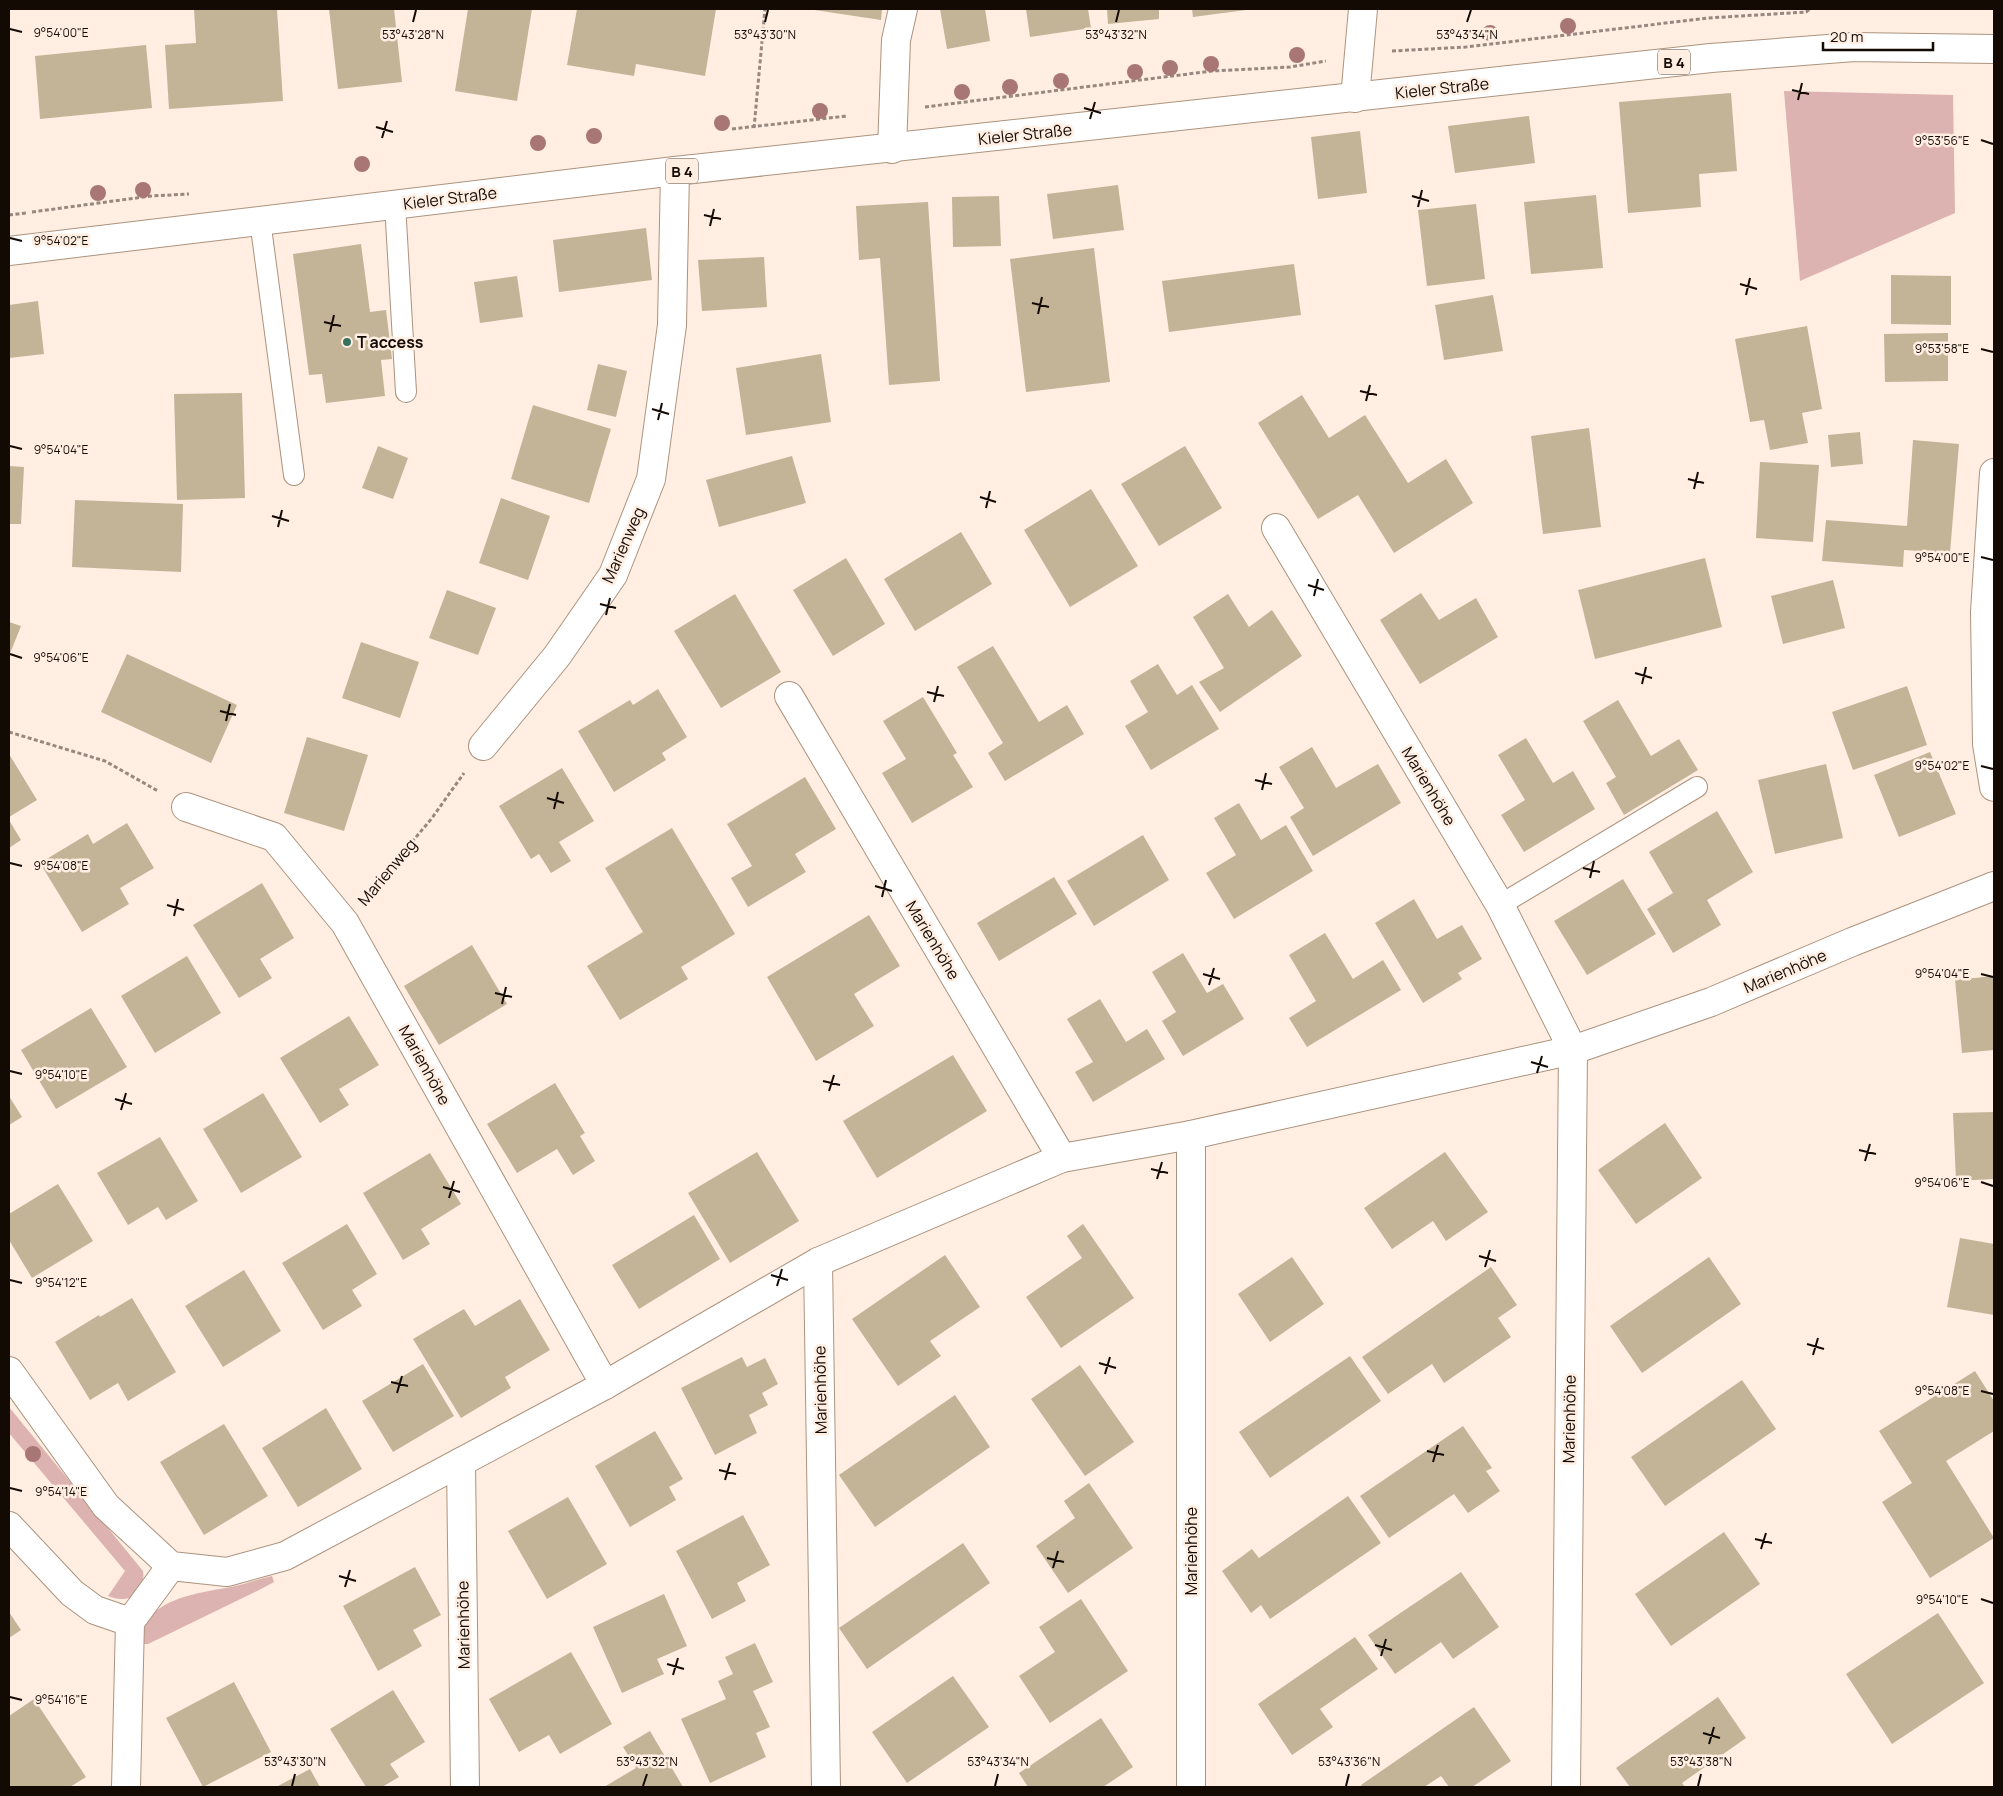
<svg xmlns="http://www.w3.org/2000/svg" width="2003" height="1796" font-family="Manrope,sans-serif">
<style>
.green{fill:#ddb3b2}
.building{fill:#c3b498}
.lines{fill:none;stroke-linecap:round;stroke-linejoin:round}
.service-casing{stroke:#ac937e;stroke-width:22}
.minor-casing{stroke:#ac937e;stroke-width:30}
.primary-casing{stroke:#ac937e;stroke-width:30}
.path{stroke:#96887e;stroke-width:3;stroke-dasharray:4 2.5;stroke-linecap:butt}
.service{stroke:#fff;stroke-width:20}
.minor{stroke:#fff;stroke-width:28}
.primary{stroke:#fff;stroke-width:28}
.tree{fill:#a87675}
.ticks{fill:none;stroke:#130a04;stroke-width:2}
.poi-dot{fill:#36725d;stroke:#ffeee1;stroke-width:2}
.labels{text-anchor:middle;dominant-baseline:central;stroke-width:5;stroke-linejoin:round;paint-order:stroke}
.shield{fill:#ffeee1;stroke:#5a4e46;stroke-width:1}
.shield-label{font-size:15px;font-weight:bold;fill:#130a04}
.street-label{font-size:16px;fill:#130a04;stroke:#ffeee1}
.poi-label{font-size:16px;font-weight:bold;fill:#130a04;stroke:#ffeee1;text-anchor:start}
.ticks-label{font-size:12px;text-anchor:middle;fill:#130a04;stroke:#ffeee1;stroke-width:5;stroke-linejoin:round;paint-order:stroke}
</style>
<rect width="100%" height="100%" fill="#ffeee1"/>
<g class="green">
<polygon points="1784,91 1953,95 1955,213 1800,281"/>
<path d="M9 1407 143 1571C146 1593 129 1605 108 1596L125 1571 9 1433Z"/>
<path d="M272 1576 274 1582 261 1589 148 1644H143C139 1599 199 1593 231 1587 245 1584 258 1579 272 1576Z"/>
</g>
<g class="building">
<polygon points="194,9 277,9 283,101 169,109 165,45 196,43"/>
<polygon points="329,9 394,9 402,82 338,89"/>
<polygon points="468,9 532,9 517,101 455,91"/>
<polygon points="577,9 716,9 705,76 636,64 634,76 567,65"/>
<polygon points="808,9 882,9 881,20"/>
<polygon points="940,9 985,9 990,41 947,49"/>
<polygon points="1026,9 1088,9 1091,28 1030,37"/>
<polygon points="1107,9 1159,9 1159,19 1108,24"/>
<polygon points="1192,9 1246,9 1246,10 1193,17"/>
<polygon points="146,45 152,108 40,119 35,56"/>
<polygon points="1731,93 1737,171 1699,174 1701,207 1628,213 1619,102"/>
<polygon points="1529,116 1535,163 1455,173 1448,126"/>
<polygon points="1360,131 1367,193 1318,199 1311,137"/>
<polygon points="1118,185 1124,230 1053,239 1047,194"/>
<polygon points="1596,195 1603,268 1531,274 1524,202"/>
<polygon points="999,196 1001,246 953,247 952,197"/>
<polygon points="928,202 940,381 889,385 880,258 859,260 856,206"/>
<polygon points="1476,204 1485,279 1427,286 1418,210"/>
<polygon points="646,228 652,280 559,292 553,240"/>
<polygon points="361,244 370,312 386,310 392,359 381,360 385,396 326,403 322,374 309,375 293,254"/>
<polygon points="1094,248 1110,382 1026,392 1010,259"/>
<polygon points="764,257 767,307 702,311 698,260"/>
<polygon points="1294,264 1301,315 1169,332 1162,281"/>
<polygon points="1891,275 1951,276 1951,325 1891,324"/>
<polygon points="517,276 523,317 480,323 474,282"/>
<polygon points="1493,295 1503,351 1444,360 1435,305"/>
<polygon points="38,301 44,354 9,358 9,305"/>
<polygon points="1807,326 1822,409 1802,413 1808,443 1770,450 1764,420 1750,422 1735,339"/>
<polygon points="1948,333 1948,381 1885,382 1884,334"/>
<polygon points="821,354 831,422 746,435 736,368"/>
<polygon points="598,364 627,371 616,417 587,410"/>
<polygon points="242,393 245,498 177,500 174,394"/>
<polygon points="1302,395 1329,438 1365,415 1408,483 1446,459 1473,503 1394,553 1358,495 1318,519 1258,423"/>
<polygon points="533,405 611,429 589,503 511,479"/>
<polygon points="1589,428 1601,527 1543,534 1531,436"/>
<polygon points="1860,432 1863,464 1831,467 1828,435"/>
<polygon points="1913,440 1959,444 1950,553 1904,550 1903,567 1822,561 1826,520 1907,526"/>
<polygon points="378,446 408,458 393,499 362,488"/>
<polygon points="1185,446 1222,508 1159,546 1121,484"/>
<polygon points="792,456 806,503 719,527 706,480"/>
<polygon points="1760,462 1819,465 1813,542 1756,538"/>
<polygon points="9,466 24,467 21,524 9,524"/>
<polygon points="1091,489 1138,566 1070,607 1024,530"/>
<polygon points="501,498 550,516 528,580 479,563"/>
<polygon points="75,500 183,504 181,572 72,567"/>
<polygon points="961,532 992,584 915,631 884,579"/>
<polygon points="846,558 885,624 833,656 793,590"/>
<polygon points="1705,558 1722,627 1595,659 1578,590"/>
<polygon points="1833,580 1845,628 1783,644 1771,596"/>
<polygon points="447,590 496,608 478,655 429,638"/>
<polygon points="1421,593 1439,620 1476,598 1498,637 1420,684 1380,620"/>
<polygon points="735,594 781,672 721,708 674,631"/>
<polygon points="1228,594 1249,627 1272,610 1302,656 1220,712 1199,682 1224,668 1193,617"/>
<polygon points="9,622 21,626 9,656"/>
<polygon points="361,642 419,662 400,718 342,698"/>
<polygon points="993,646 1039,722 1067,705 1084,734 1005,781 988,753 1003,743 957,667"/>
<polygon points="127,654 237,705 211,763 101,712"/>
<polygon points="1158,664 1177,695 1192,685 1219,729 1151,770 1125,726 1148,712 1130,681"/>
<polygon points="1907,686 1927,745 1853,770 1832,712"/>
<polygon points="658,689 687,737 662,753 666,760 614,792 578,731 630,700 633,705"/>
<polygon points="923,697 957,753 953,755 973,787 912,823 882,773 906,759 883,721"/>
<polygon points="1618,700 1651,756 1679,739 1698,770 1624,815 1606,783 1616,777 1583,721"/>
<polygon points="307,737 368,755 344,831 284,813"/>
<polygon points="1526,738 1553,783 1573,771 1595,809 1524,852 1501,815 1525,800 1498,755"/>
<polygon points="1312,747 1336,788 1378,764 1401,803 1313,856 1290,817 1304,808 1279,767"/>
<polygon points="1930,752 1956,814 1899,837 1874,775"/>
<polygon points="9,754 37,800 9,817"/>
<polygon points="1826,764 1843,838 1775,854 1758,780"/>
<polygon points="562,768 594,821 559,842 571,861 551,873 539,854 531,859 499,806"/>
<polygon points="805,777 836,829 795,854 806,872 748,907 731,878 752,866 727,824"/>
<polygon points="1239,803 1261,840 1286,825 1313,871 1234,919 1206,873 1236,855 1214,818"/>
<polygon points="1717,811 1753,872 1707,900 1721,925 1673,953 1647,909 1673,893 1649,852"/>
<polygon points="9,820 21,840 9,848"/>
<polygon points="127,823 154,868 120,888 129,904 82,932 40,863 88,834 93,844"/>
<polygon points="672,828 735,934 681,967 688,979 620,1020 587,966 643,932 605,868"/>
<polygon points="1143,835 1169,880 1094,926 1067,881"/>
<polygon points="1054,877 1077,914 999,961 977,923"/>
<polygon points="1623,879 1656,934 1587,975 1554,921"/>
<polygon points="262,883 294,938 260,959 272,978 239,998 193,925"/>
<polygon points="1414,899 1437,939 1462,925 1482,959 1458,973 1462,979 1423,1003 1375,923"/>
<polygon points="869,915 900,966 854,994 874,1026 816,1061 767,977"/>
<polygon points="1325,933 1353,979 1383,960 1401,990 1307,1047 1289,1018 1316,1001 1289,955"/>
<polygon points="472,945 507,1004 439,1045 404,986"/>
<polygon points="1183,953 1207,993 1223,984 1244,1019 1183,1056 1162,1021 1176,1012 1152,972"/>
<polygon points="187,956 221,1013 155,1053 121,996"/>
<polygon points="1994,976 1994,1050 1962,1053 1955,980"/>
<polygon points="1100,999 1126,1042 1147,1029 1165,1059 1093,1102 1075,1072 1093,1062 1067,1019"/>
<polygon points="91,1008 127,1067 56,1109 21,1050"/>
<polygon points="349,1016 379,1065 339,1089 349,1105 320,1123 280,1058"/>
<polygon points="953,1055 987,1111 877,1178 843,1121"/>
<polygon points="555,1083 585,1133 580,1136 595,1161 573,1175 557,1149 517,1173 487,1124"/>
<polygon points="263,1093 302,1157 241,1193 203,1129"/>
<polygon points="9,1096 22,1117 9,1125"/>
<polygon points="1994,1112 1994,1179 1956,1181 1953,1113"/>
<polygon points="1665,1123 1702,1178 1636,1224 1598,1170"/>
<polygon points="160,1137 198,1201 166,1220 158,1207 128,1225 97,1173"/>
<polygon points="757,1152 799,1221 730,1263 688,1193"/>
<polygon points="1445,1152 1488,1212 1446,1241 1433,1221 1392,1249 1364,1208"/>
<polygon points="430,1153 461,1204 421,1229 430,1244 403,1260 363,1193"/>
<polygon points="58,1184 93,1241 32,1278 9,1240 9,1214"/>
<polygon points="694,1215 720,1259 639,1309 612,1265"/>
<polygon points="347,1224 377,1274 352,1290 362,1306 323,1330 282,1263"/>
<polygon points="1083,1224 1134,1298 1061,1348 1026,1297 1082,1258 1067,1236"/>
<polygon points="1960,1238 1994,1244 1994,1315 1947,1307"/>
<polygon points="945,1255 980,1307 930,1341 941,1356 898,1386 852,1319"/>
<polygon points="1292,1257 1324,1304 1270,1342 1238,1294"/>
<polygon points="1709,1257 1741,1304 1642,1373 1610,1326"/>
<polygon points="1491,1267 1517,1305 1498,1318 1511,1337 1444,1383 1432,1364 1388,1394 1362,1357"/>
<polygon points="244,1270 281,1331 223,1367 185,1306"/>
<polygon points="132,1298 176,1372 128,1401 118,1383 90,1400 55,1342 99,1315 100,1317"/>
<polygon points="520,1299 550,1350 505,1377 511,1388 461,1418 413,1339 464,1309 475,1326"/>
<polygon points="1350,1356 1381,1401 1270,1478 1239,1432"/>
<polygon points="742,1357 747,1367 765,1358 778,1384 762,1393 768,1405 749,1415 757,1433 715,1455 681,1388"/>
<polygon points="423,1364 454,1416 393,1452 362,1401"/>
<polygon points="1080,1365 1134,1442 1085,1476 1031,1399"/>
<polygon points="1975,1371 1994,1401 1994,1431 1946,1461 1994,1538 1930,1578 1882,1502 1912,1483 1879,1431"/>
<polygon points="1742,1380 1776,1429 1665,1506 1631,1457"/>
<polygon points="955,1395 990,1447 875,1527 839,1475"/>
<polygon points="326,1408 362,1469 298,1507 262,1448"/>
<polygon points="224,1424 268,1496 204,1535 160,1462"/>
<polygon points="1463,1426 1492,1468 1486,1471 1500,1491 1468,1513 1454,1494 1389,1538 1360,1496"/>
<polygon points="655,1431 683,1479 669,1487 676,1500 630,1527 595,1466"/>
<polygon points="1089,1483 1133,1548 1068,1593 1036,1546 1075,1518 1064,1501"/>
<polygon points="1348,1496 1381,1543 1270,1619 1261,1605 1251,1613 1222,1571 1252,1549 1259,1558"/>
<polygon points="568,1497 607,1564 547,1599 508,1531"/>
<polygon points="743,1515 770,1565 737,1583 746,1601 712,1619 676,1551"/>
<polygon points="1724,1532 1760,1584 1671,1646 1635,1594"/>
<polygon points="963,1543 990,1583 867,1669 839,1628"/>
<polygon points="415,1567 441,1615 413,1630 422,1646 378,1671 343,1606"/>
<polygon points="1461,1572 1499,1627 1453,1659 1441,1642 1395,1674 1368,1635"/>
<polygon points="664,1594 687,1646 657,1659 664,1674 622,1693 593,1627"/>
<polygon points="1081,1599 1128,1671 1050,1723 1019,1676 1055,1652 1039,1627"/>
<polygon points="9,1612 21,1630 9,1638"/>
<polygon points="1938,1613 1984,1683 1892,1744 1846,1674"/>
<polygon points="1355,1637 1378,1669 1320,1709 1333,1727 1292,1755 1258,1704"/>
<polygon points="755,1643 773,1682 753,1691 770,1727 756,1733 766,1757 710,1783 681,1719 726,1699 718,1681 733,1674 725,1657"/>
<polygon points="571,1652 612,1724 560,1754 549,1735 519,1752 489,1699"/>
<polygon points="953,1676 989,1727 907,1783 872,1732"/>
<polygon points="234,1682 271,1752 203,1787 166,1718"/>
<polygon points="393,1690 425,1742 390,1764 399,1777 382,1787 366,1787 330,1729"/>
<polygon points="1718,1697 1746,1738 1682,1783 1685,1787 1630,1787 1616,1768"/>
<polygon points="34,1699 86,1777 70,1787 9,1787 9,1716"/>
<polygon points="1474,1707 1511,1761 1472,1787 1449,1787 1441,1776 1424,1787 1363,1787 1361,1785"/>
<polygon points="1101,1718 1133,1767 1103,1787 1028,1787 1019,1773"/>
<polygon points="650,1731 683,1787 604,1787 636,1768 623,1747"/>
<polygon points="310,1769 320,1787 276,1787"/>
</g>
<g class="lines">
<defs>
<g id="service">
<polyline points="395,204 406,392"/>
<polyline points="260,220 294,475"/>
<polyline points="1500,905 1697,787"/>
</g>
<g id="minor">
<polyline points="1355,98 1363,9"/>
<polyline points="892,149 896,40 903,9"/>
<polyline points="1994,473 1985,612 1987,744 1994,787"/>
<polyline points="1276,528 1500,905 1573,1050 1566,1787"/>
<polyline points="789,696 1062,1158"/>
<polyline points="483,746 557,656 613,575 651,479 672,325 675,171"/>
<polyline points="186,807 274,837 345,923 605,1385"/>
<polyline points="818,1262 826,1787"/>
<polyline points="9,1371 106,1506 171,1566 227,1572 285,1556 605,1385 818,1262 1062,1158 1191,1135 1573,1050 1711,1002 1852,942 1994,886"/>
<polyline points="461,1462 465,1787"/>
<polyline points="9,1526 72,1593 95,1610 130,1622"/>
<polyline points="126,1787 130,1622 171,1566"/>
<polyline points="1191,1787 1191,1135"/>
</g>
<polyline id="primary" points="9,251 675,171 1711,58 1854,47 1994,49"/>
</defs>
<use href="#service" class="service-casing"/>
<use href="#minor" class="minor-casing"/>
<use href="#primary" class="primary-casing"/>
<g class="path">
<polyline points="1392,51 1466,47 1708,18 1806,12 1810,9"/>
<polyline points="925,107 1212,71 1290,67 1326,61"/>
<polyline points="754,128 765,9"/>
<polyline points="732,129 847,116"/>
<polyline points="32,212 151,196 189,194"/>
<polyline points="9,215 26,213"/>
<polyline points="9,732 105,761 158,791"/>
<polyline points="366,897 432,818 464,773"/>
</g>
<use href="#service" class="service"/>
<use href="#minor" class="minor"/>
<use href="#primary" class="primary"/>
</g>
<g class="tree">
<circle cx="1568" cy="26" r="8"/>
<circle cx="1490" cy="33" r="8"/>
<circle cx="1297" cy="55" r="8"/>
<circle cx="1211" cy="64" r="8"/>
<circle cx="1170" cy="68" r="8"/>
<circle cx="1135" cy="72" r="8"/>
<circle cx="1061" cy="81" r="8"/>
<circle cx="1010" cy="87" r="8"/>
<circle cx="962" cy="92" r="8"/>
<circle cx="820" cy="111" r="8"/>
<circle cx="722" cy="123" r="8"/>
<circle cx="594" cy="136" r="8"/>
<circle cx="538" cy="143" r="8"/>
<circle cx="362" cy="164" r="8"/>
<circle cx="143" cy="190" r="8"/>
<circle cx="98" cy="193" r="8"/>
<circle cx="33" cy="1454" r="8"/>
</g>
<path class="ticks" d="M413 22 416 10M765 22 768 10M1116 22 1119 10M1467 22 1471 10M10 29 22 32M1792 90 1809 94M1798 100 1802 83M1084 108 1101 113M1090 119 1095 102M376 127 393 132M382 138 387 121M1981 140 1993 144M1412 196 1429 201M1418 207 1422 190M704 215 721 219M710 226 714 209M10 238 22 241M1740 284 1757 289M1746 295 1750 278M1032 303 1049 307M1038 314 1042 297M324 322 341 326M330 332 334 315M1981 349 1993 352M1360 391 1377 395M1366 401 1370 385M652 409 669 414M658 420 662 403M10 446 22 449M1688 479 1704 483M1694 489 1698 472M980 497 996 502M986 508 990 491M272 516 289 521M278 527 282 510M1981 557 1993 560M1308 585 1324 590M1314 596 1318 579M600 604 616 608M606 615 610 598M10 654 22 658M1635 673 1652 678M1642 684 1646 667M927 692 944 696M934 702 938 686M220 711 236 715M226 721 230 704M1981 766 1993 769M1255 780 1272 784M1262 790 1266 773M547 798 564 803M554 809 558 792M10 863 22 866M1583 868 1600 872M1590 878 1594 861M875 886 892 891M882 897 886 880M167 905 184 910M174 916 178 899M1203 974 1220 979M1981 974 1993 977M1209 985 1214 968M495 993 512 997M502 1004 506 987M1531 1062 1548 1067M10 1071 22 1074M1537 1073 1542 1056M823 1081 840 1085M829 1091 834 1075M115 1099 132 1104M121 1110 126 1093M1859 1150 1876 1154M1865 1161 1870 1144M1151 1169 1168 1173M1157 1179 1162 1162M1981 1182 1993 1186M443 1187 460 1192M449 1198 454 1181M1479 1256 1496 1261M1485 1267 1490 1250M771 1275 788 1280M10 1280 22 1283M777 1286 782 1269M1807 1344 1824 1349M1813 1355 1818 1338M1099 1363 1116 1368M1105 1374 1110 1357M391 1382 408 1386M1981 1391 1993 1394M397 1393 402 1376M1427 1451 1444 1455M1433 1462 1438 1445M719 1470 736 1474M725 1480 730 1463M10 1488 22 1491M1755 1539 1772 1543M1761 1549 1766 1533M1047 1558 1064 1562M1053 1568 1058 1551M339 1576 356 1581M345 1587 350 1570M1981 1599 1993 1603M1375 1645 1392 1650M1381 1656 1386 1639M667 1664 684 1669M673 1675 678 1658M10 1697 22 1700M1703 1733 1720 1738M1709 1744 1714 1727M292 1786 295 1774M643 1786 647 1774M995 1786 998 1774M1346 1786 1349 1774M1698 1786 1701 1774"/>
<circle class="poi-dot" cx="347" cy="342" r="5"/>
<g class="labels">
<g class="shield">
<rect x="1658" y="49.5" width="32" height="25" rx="4"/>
<rect x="666" y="158.5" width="32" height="25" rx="4"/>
</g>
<g class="shield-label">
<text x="1674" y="62">B 4</text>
<text x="682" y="171">B 4</text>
</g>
<g class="street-label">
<text transform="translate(1442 88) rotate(-6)">Kieler Straße</text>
<text transform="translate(1025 134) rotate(-6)">Kieler Straße</text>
<text transform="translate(450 198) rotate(-7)">Kieler Straße</text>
<text transform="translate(623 545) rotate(-66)">Marienweg</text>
<text transform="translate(1429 786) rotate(59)">Marienhöhe</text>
<text transform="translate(387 872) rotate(-50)">Marienweg</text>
<text transform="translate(933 940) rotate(59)">Marienhöhe</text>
<text transform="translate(1785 971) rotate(-23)">Marienhöhe</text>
<text transform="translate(425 1065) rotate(61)">Marienhöhe</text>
<text transform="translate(820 1390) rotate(-91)">Marienhöhe</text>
<text transform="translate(1569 1419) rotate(-89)">Marienhöhe</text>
<text transform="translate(1191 1551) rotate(-90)">Marienhöhe</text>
<text transform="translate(463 1625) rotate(-91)">Marienhöhe</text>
</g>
<g class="poi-label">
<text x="357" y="342">T access</text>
</g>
</g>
<g class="ticks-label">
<text x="61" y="37">9°54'00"E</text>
<text x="413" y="39">53°43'28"N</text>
<text x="765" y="39">53°43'30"N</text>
<text x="1116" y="39">53°43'32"N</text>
<text x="1467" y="39">53°43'34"N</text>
<text x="1942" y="145">9°53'56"E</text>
<text x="61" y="245">9°54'02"E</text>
<text x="1942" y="353">9°53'58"E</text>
<text x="61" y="454">9°54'04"E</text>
<text x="1942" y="562">9°54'00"E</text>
<text x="61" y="662">9°54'06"E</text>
<text x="1942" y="770">9°54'02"E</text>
<text x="61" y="870">9°54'08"E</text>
<text x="1942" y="978">9°54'04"E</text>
<text x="61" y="1079">9°54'10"E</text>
<text x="1942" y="1187">9°54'06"E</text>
<text x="61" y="1287">9°54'12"E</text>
<text x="1942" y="1395">9°54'08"E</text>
<text x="61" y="1496">9°54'14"E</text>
<text x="1942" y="1604">9°54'10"E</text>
<text x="61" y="1704">9°54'16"E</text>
<text x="295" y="1766">53°43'30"N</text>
<text x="647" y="1766">53°43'32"N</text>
<text x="998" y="1766">53°43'34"N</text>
<text x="1349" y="1766">53°43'36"N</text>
<text x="1701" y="1766">53°43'38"N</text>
</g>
<rect width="2003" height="1796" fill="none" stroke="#130a04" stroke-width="20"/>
<path d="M1823 42v8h110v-8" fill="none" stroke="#130a04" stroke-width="2.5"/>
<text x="1830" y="42" font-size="15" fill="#130a04" stroke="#ffeee1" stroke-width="4" paint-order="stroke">20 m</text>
</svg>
